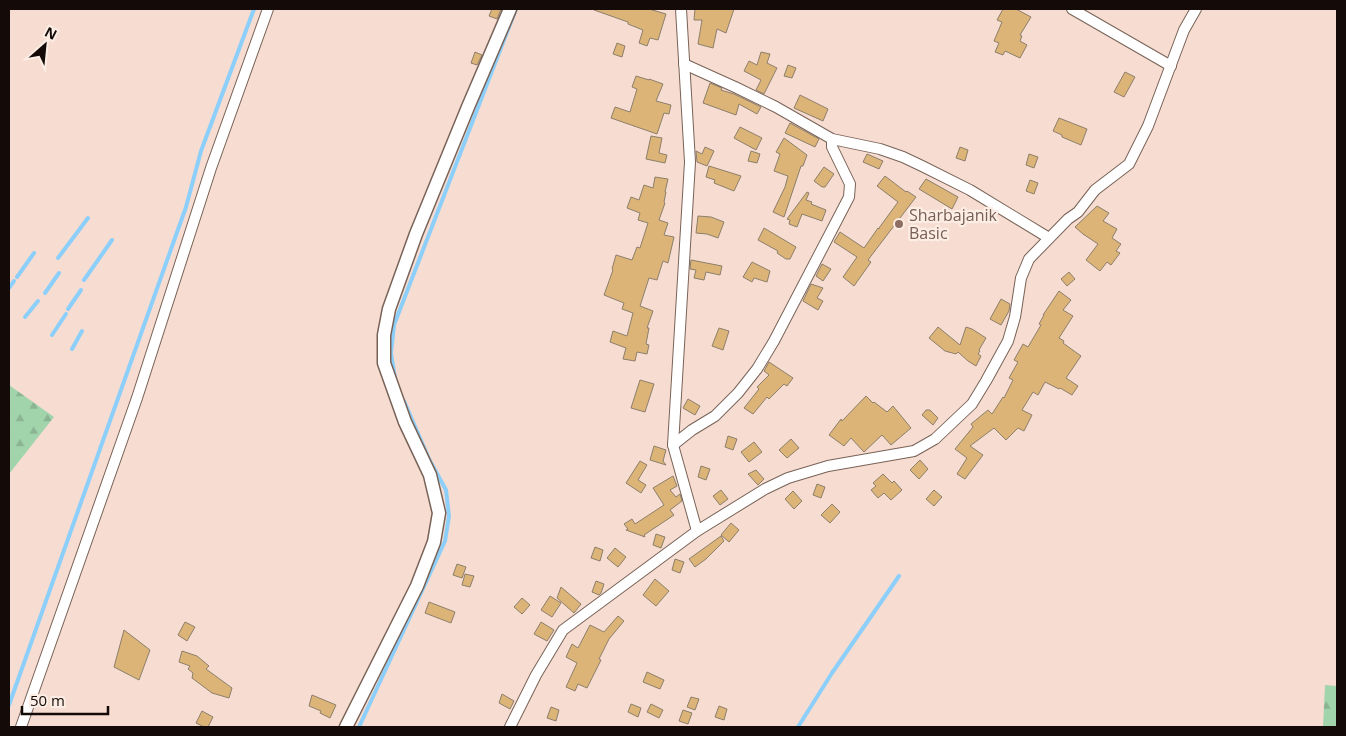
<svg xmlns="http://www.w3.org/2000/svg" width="1346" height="736" font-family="'Open Sans',sans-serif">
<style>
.forest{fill:url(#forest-firs)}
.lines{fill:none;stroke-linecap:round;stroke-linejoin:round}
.stream{stroke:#8ccffa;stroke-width:4}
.building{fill:#dcb477;stroke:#8c7f6b}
.minor-casing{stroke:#786257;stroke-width:12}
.tertiary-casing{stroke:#786257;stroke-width:15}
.minor{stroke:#fff;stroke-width:10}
.tertiary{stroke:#fff;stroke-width:12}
.education-dot{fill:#8d6e63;stroke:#fcede5;stroke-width:2}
.labels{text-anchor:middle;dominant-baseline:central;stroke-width:4.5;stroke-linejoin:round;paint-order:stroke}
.education-label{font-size:16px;fill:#785e54;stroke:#fcede5;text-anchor:start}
</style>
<defs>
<pattern id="forest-firs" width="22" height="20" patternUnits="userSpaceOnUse" patternTransform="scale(1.25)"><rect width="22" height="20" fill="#a2d4ac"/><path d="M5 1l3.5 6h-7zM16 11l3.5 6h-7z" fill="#8bb592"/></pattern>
</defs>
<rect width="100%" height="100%" fill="#f7ddd1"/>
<g class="forest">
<polygon points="9,385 54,417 9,474"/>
<polygon points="1325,685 1337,686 1337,727 1323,727"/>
</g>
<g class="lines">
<g class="stream">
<polyline points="58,258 88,218"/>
<polyline points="17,277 34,253"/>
<polyline points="84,280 112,240"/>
<polyline points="9,288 14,281"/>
<polyline points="45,293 59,273"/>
<polyline points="68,309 81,290"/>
<polyline points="25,317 38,301"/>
<polyline points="52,335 66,314"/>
<polyline points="72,349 82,331"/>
<polyline points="395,378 391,353 394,325 516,9"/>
<polyline points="9,705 186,207 201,151 254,9"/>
<polyline points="359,727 445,541 449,516 446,490 429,459 404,401"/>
<polyline points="798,727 832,673 899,576"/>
</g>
</g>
<g class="building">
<polygon points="492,9 501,9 497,19 489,16"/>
<polygon points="594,9 649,9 666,14 658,40 650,38 647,46 639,43 643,30 628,24 628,22 594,10"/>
<polygon points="695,9 734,9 726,33 717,29 713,48 698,44 702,20 694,20"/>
<polygon points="1003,9 1016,9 1031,17 1020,35 1022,36 1020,41 1027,45 1020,58 1005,51 1003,55 995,52 999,43 994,41 1002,22 997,20"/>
<polygon points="617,43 625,46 622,57 613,54"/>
<polygon points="475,52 482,55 477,65 471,63"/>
<polygon points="761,52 770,54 767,63 777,68 764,94 756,90 761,80 744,71 749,61 757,65"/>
<polygon points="788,65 796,68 792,78 784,76"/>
<polygon points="1125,72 1135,77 1124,97 1114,92"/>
<polygon points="636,76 649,80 649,79 663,84 656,101 671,105 669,114 664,113 657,134 611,118 615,107 630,112 637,89 632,87"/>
<polygon points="710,83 722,88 721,90 734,94 761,107 757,114 739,104 736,115 703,103"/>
<polygon points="800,95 828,109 823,121 794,108"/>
<polygon points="1059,118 1087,129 1081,145 1062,137 1062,135 1053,131"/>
<polygon points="790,123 819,139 815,147 785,133"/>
<polygon points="740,127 762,138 756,150 734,138"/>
<polygon points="651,136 662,138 659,153 667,155 665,163 646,159"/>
<polygon points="784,138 807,155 803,166 801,166 784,217 773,212 785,187 788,176 774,171 780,154 776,152"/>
<polygon points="705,147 714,151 707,166 697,162 696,151 702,154"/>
<polygon points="960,147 968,150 965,161 956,158"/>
<polygon points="751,151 760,154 757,163 748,161"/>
<polygon points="867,154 883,161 879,169 863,162"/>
<polygon points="1029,154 1038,157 1034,168 1026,165"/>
<polygon points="709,166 741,176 734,191 714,183 715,180 706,177"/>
<polygon points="824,167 834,174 825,187 822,187 814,181"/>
<polygon points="885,176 906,192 907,191 916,197 868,260 871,262 854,286 843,277 857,257 834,242 840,232 864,248 878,228 879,229 879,228 898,202 877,186"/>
<polygon points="655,177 668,179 665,192 666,192 664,202 665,203 659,220 668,223 664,235 674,237 668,263 663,261 657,280 649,278 640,306 653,311 647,328 649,328 646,344 649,345 647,354 637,352 635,361 623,359 626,348 610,342 613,331 627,336 633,313 622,309 624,303 604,295 613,270 612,269 616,255 632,260 637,247 640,248 648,223 638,220 640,213 627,208 631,197 639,200 644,185 653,188"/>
<polygon points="926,179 958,197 952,209 919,189"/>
<polygon points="1030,180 1038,183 1034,194 1026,191"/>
<polygon points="807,192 809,193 806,200 812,202 811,204 826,210 822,221 802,214 797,227 789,224 790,220 787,219"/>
<polygon points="1097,206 1109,213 1103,221 1117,229 1112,238 1121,244 1116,251 1120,253 1111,265 1107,262 1100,271 1086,260 1098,244 1083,234 1075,227"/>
<polygon points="698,216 711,217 724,222 718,238 707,234 696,233"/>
<polygon points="764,228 796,247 790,259 786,259 777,253 778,251 758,240"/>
<polygon points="691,260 722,266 720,275 706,272 704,280 694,278 696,270 690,269"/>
<polygon points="752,262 770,271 767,282 754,278 752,282 743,277"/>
<polygon points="822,264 831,269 823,281 816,276"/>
<polygon points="1069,272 1075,279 1067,286 1061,279"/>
<polygon points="811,284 823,288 817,298 823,301 818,310 803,301"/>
<polygon points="1059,291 1071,300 1063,310 1073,316 1059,338 1064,341 1063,343 1081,356 1066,378 1078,386 1072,395 1060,388 1059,389 1045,382 1038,395 1033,392 1022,410 1032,415 1024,431 1018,428 1006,440 994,428 970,446 983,455 965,479 957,474 967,458 955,449 973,427 971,424 988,410 992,414 1003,397 1004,398 1013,380 1009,378 1018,362 1014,360 1023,344 1028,347 1041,325 1039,324 1044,315 1043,315"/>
<polygon points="1001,299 1010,304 1009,311 1001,325 990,319"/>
<polygon points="938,327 960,345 966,327 972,329 986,338 979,350 980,351 978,354 981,356 976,366 968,361 958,352 956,354 945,351 929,338"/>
<polygon points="719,328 729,331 723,350 712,346"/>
<polygon points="769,362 793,378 787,386 784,384 769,399 767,397 753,414 744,408 759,389 757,387 769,375 764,371"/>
<polygon points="640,380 654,384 645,412 631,408"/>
<polygon points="866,396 873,403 874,402 887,412 893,406 911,428 891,445 882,435 864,452 851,438 844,446 829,435 841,419 842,421"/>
<polygon points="688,399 700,406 695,415 683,408"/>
<polygon points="926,410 930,410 938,418 933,425 922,415"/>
<polygon points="728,436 737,439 733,450 725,447"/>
<polygon points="791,439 799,448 787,458 779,450"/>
<polygon points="754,442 762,452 749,462 741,452"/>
<polygon points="654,446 666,450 663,461 666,465 650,460"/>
<polygon points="920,460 928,469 919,479 910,470"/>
<polygon points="640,461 647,465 638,480 646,485 641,493 626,483"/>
<polygon points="701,466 710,469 706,480 698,477"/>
<polygon points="756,470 764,479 758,485 748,474"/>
<polygon points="883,474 892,483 894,481 902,490 891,500 884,493 878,498 871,490 876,486 873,483"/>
<polygon points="673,476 677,486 670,490 676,497 680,494 682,501 670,510 674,515 644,535 645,537 626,530 628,529 624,524 632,519 635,524 664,505 653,488"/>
<polygon points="817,484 825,487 821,498 813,495"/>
<polygon points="721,490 728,499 720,505 713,496"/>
<polygon points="934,490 942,497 934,506 926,499"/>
<polygon points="793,491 802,501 794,509 785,499"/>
<polygon points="832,504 840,512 830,523 821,515"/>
<polygon points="731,523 739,530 729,542 721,535"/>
<polygon points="656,534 665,537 661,548 653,545"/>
<polygon points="721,536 724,541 706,559 695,567 689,559"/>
<polygon points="595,547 603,550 600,561 591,558"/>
<polygon points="615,548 626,557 618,567 607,558"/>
<polygon points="675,559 684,562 680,573 672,570"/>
<polygon points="457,564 466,567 462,578 453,575"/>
<polygon points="465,574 474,576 470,587 462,585"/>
<polygon points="655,579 669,591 656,606 643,595"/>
<polygon points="596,581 604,584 601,593 599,595 592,592"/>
<polygon points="561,587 581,604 574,613 557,598"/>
<polygon points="550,596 561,603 552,617 541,610"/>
<polygon points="522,598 530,605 522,614 514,607"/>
<polygon points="429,602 455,612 451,623 425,613"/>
<polygon points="618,616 624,621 609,639 599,659 601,660 587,688 578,684 575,691 566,687 577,663 566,657 572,644 578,648 590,625 604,632"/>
<polygon points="185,622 195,627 187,641 178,635"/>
<polygon points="541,622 554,630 547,641 534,634"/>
<polygon points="124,630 150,650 139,680 114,667"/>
<polygon points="182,651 197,656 209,666 206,669 232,688 229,698 212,693 192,678 193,673 188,669 190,666 179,662"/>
<polygon points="647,672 664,680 660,689 643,682"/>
<polygon points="502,694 514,701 510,709 499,703"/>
<polygon points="312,695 336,705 330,718 320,713 321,711 309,706"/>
<polygon points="691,697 699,699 695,710 687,707"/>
<polygon points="631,704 641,708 638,717 628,712"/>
<polygon points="651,704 663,710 659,718 647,712"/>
<polygon points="719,706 727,709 724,720 715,717"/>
<polygon points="551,707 559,710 556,721 547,718"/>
<polygon points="683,710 692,713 688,724 679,721"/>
<polygon points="202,711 213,717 208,727 204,727 196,723"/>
</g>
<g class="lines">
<defs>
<g id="minor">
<polyline points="1072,9 1171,66"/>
<polyline points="684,64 735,87 776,107 832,139 880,149 903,157 922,166 970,190 1049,238"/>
<polyline points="673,445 692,430 715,416 738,393 757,369 774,341 836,222 849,197 850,184 832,147 832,139"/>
<polyline points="697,531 765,489 788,478 828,466 914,451 935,439 972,404 986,381 1008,341 1015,317 1021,278 1029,259 1068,219 1078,212 1095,190 1129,164 1148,126 1184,30 1196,9"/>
<polyline points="21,727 137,398 211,168 268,9"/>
<polyline points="510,727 536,675 563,630 697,531 673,445 690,162 681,9"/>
</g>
<polyline id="tertiary" points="346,727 417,586 434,542 439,513 430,475 405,422 384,363 384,335 389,309 416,234 468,107 510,9"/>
</defs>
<use href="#minor" class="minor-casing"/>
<use href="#tertiary" class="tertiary-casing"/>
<use href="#minor" class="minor"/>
<use href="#tertiary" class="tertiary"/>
</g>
<circle class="education-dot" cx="899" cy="224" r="5"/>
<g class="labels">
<g class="education-label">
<text x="909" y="215">Sharbajanik<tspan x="909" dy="18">Basic</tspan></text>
</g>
</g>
<rect width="1346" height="736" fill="none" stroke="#140b08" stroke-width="20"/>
<g transform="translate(45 45) rotate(27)" stroke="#fcede5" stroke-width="4" paint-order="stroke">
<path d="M0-4L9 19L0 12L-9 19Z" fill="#140b08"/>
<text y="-8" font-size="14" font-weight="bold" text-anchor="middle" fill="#140b08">N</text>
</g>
<path d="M22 706v8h86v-8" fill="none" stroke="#140b08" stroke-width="2.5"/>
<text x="30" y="706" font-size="15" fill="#140b08" stroke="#fcede5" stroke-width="4" paint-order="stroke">50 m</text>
</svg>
